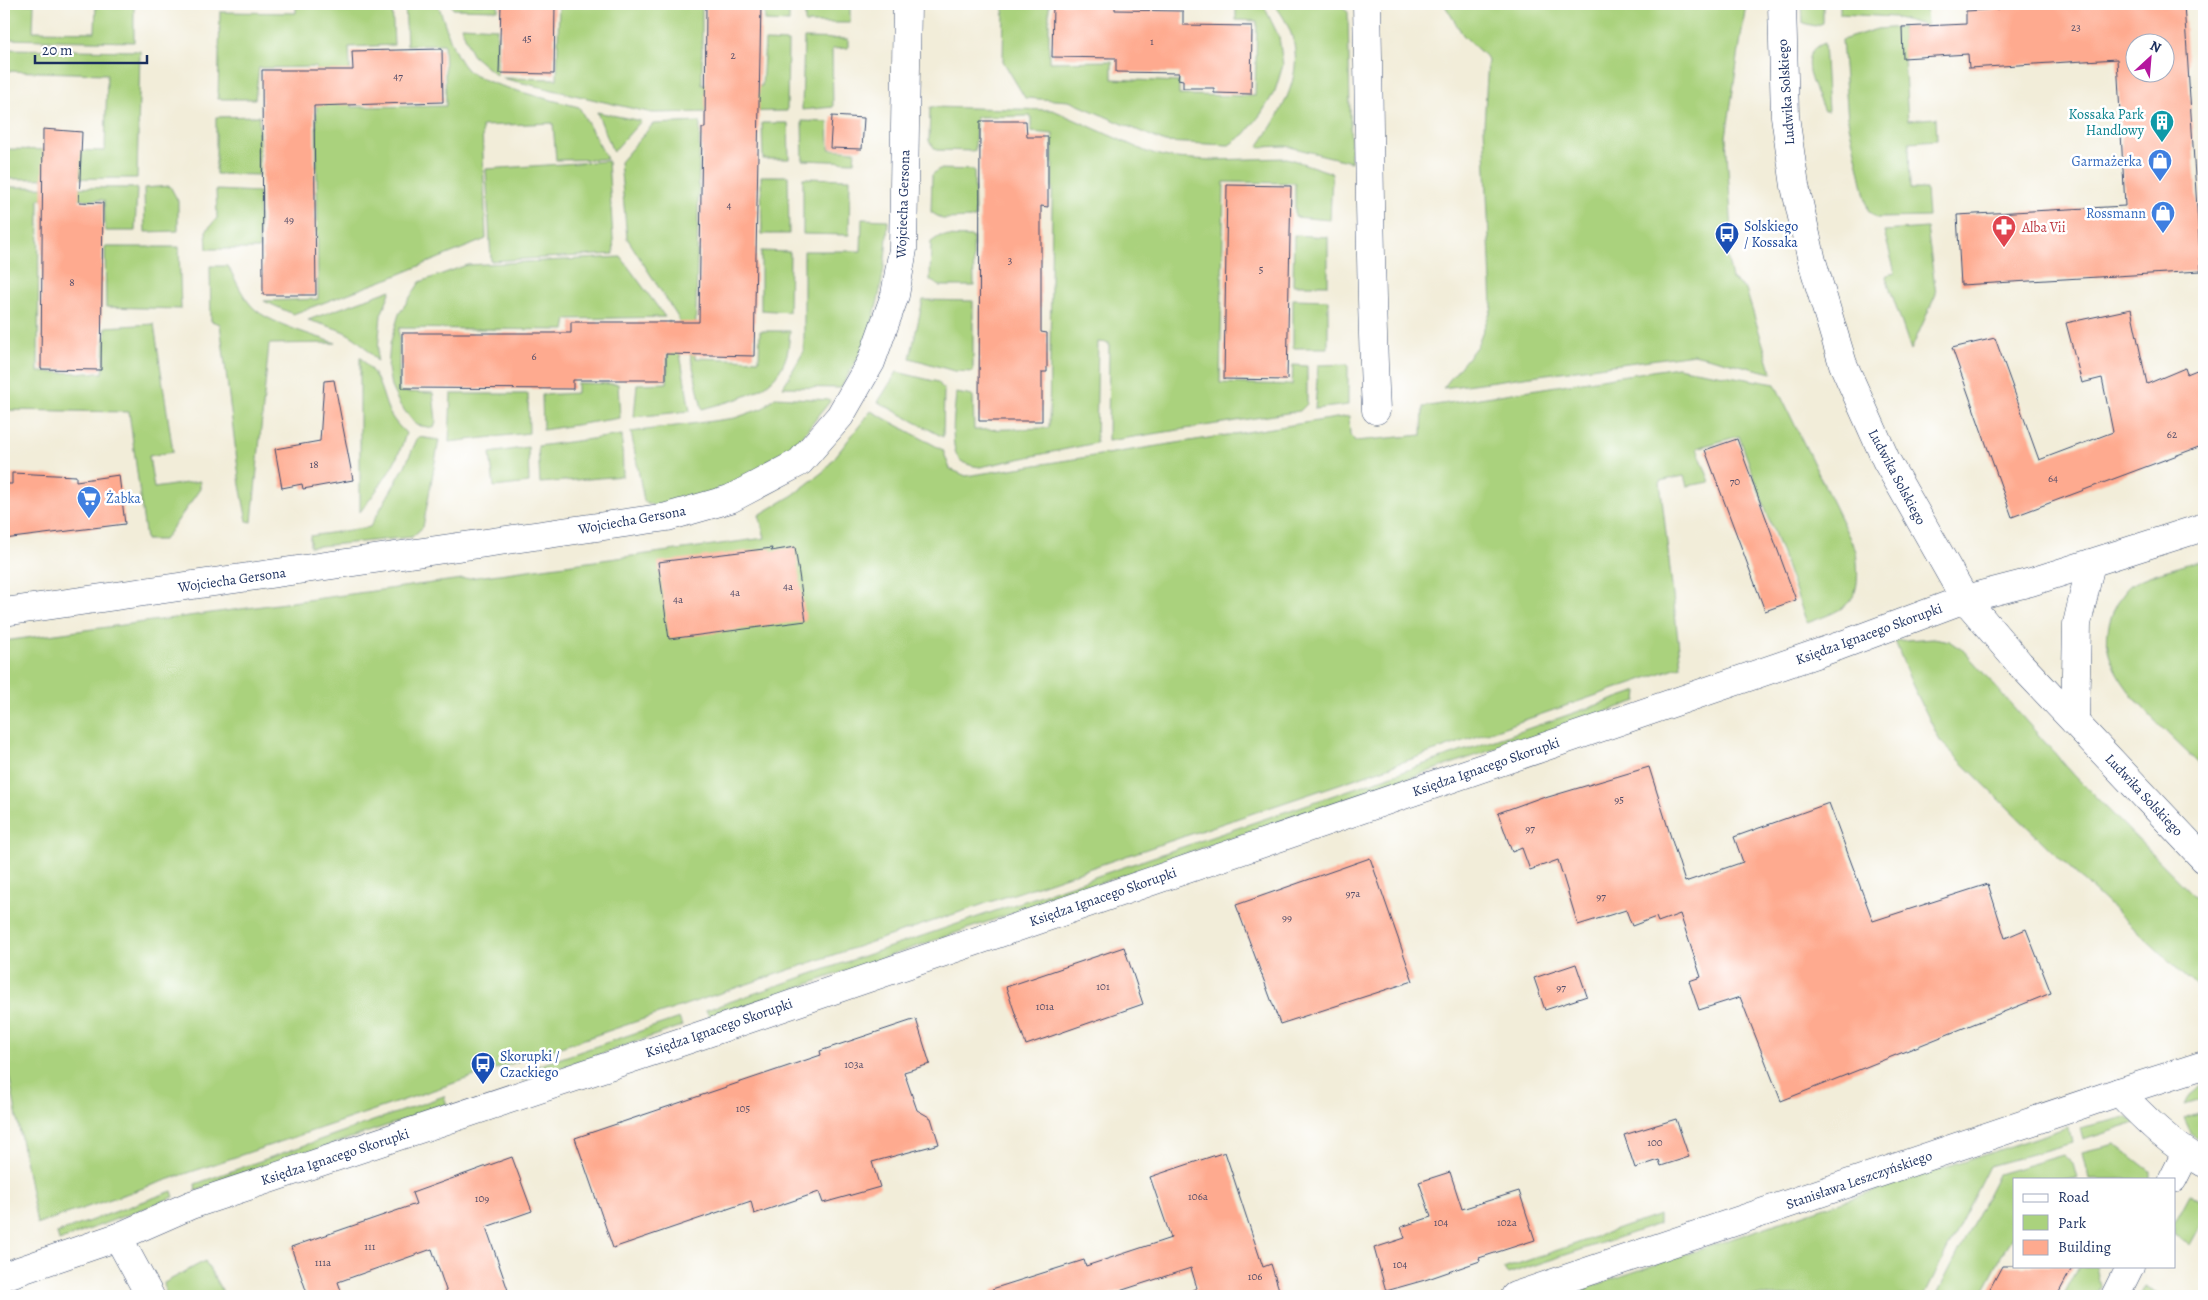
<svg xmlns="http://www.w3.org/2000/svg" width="2208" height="1300" font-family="Alegreya,serif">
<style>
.green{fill:#aad27d;stroke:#62806e}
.building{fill:#feaa8f;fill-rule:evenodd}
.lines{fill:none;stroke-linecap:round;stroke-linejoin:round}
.minor-casing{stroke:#3b4c70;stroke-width:29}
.minor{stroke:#fff;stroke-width:28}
.labels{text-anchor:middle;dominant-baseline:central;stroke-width:5;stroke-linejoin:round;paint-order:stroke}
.number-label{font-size:11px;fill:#544e6a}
.street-label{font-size:14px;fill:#1b2f5e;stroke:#fff}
.culture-label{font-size:14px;fill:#0d838f;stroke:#fff;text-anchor:end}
.shop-label{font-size:14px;fill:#366cbe;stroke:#fff;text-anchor:end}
.transit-label{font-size:14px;fill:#164399;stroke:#fff;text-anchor:start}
.health-label{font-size:14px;fill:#be3a42;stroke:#fff;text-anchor:start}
</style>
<rect width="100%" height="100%" fill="#fff"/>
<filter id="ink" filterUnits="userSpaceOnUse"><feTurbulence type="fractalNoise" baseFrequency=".02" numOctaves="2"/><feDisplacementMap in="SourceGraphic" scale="10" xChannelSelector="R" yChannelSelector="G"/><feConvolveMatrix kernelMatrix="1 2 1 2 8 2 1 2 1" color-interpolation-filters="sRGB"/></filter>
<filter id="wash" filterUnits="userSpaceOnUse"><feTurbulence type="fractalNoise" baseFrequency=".0096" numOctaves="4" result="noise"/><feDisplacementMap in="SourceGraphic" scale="20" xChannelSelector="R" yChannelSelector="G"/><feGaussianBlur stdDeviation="1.12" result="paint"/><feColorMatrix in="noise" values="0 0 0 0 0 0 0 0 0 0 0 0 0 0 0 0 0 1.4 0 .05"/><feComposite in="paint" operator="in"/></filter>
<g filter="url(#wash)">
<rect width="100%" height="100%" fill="#f2edd9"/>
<g class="green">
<polygon points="4,4 34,4 33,31 95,32 96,4 134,4 134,42 4,39"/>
<path d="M296 4H392L394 45 349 47 352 107 446 106 444 44 407 45 405 4H438C446 25 452 54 467 70 480 84 557 101 579 107L607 159 556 160 553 123 482 126 486 239 390 278 293 314 264 301 318 299 316 67 259 68 255 99H218L220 12 296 13Z"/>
<polygon points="451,4 498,4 498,10 453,9"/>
<polygon points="559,4 702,4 702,85 762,86 765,41 788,42 787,111 652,113 501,78 557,79"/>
<polygon points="765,4 789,4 789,22 765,21"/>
<rect x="805" y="4" width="45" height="19"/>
<polygon points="1004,4 1049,4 1049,62 1112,61 1112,79 1179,82 1179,95 1255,96 1257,21 1236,20 1236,4 1263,4 1279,37 1283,65 1275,91 1261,114 1245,134 1229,145 1165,142 1069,101 1025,98 1003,61"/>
<path d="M1274 4H1335L1341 5 1348 12 1351 162 1286 146 1258 147C1290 100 1315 55 1274 4Z"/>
<polygon points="1444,4 1746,4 1726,137 1732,233 1723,236 1732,279 1746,290 1772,373 1694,354 1443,388 1477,346 1492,307 1484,126 1488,59 1463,35"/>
<polygon points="1802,4 1823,4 1823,23 1815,26 1803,23"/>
<polygon points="1840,4 1926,4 1927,26 1894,17 1840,14"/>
<polygon points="461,26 497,28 497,76 472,55"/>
<polygon points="1902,27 1908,120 1936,118 1937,140 1909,142 1910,189 1926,189 1928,217 1877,218 1868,210 1848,120 1842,40 1877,29"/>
<polygon points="804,38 848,39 848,48 832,49 833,107 802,110"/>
<path d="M1824 43 1828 111H1824C1816 91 1793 53 1824 43Z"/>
<polygon points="4,49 140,51 137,178 4,179 4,149 105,151 107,74 4,71"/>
<path d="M930 107 1053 110 1147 152 1173 158 1212 160 1287 158 1332 173 1330 220 1295 217V183L1224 182 1220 383 1292 385 1293 365 1307 366V404L1300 411 1108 441 1109 343 1098 342 1096 443 980 467C974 466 967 465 961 461 948 451 955 409 956 393L973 396 974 430 1049 428 1053 134 1031 132V116L976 117 975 151 936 150 929 141Z"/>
<polygon points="597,112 641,121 613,152"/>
<polygon points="259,116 259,175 216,174 216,117"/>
<polygon points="802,121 828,122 829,149 855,151 854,162 803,160"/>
<path d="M700 122 695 358 759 360 760 331H790C789 338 789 347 787 354 776 394 736 399 702 409L689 348 677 316 627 238 620 162 653 124Z"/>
<polygon points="762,123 788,123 789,159 763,159"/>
<polygon points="608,161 614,254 491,261 486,169"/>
<polygon points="939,169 974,170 975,218 942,219 931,212 932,175"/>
<polygon points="761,176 788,176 789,234 762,234"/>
<polygon points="803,178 850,179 849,235 803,234"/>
<polygon points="170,186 178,201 178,231 145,232 144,188"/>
<polygon points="4,187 137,188 135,231 105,231 104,200 39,199 38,372 103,373 106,327 154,324 173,452 149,456 154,488 200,481 200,489 164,540 146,540 129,412 4,410"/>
<polygon points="216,190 259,192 259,249 207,249 206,231 217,218"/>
<path d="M862 219 888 220C886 263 880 307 863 347 857 361 848 374 841 388L783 387 804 351V251H861Z"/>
<polygon points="1927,228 1936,294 1911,350 1886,277 1887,275 1895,273 1884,231"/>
<polygon points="1294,235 1328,237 1328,285 1293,285"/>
<polygon points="940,236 973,237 974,286 939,286 930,280 931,242"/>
<polygon points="105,247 179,247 181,309 106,307"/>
<polygon points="761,251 790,252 789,312 761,310"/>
<polygon points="621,257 665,317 567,319 565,330 399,328 399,392 433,393 436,421 434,428 416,425 400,405 391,387 388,368 390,344 399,314 420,282 467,265"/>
<path d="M210 266H228C236 280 244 301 257 311 274 324 314 336 336 343L269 344 252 522 247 521 240 485 220 324 211 321Z"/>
<path d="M391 290 381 315 377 361C353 331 344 331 308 320Z"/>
<polygon points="1293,299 1328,300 1328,348 1293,348"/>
<polygon points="923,300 973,301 973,372 954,371 910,358"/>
<polygon points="669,321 679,348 690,411 634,417 637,384 667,383"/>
<path d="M360 357C365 363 373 371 377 379 388 404 384 413 406 433 398 463 379 488 360 512Z"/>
<polygon points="1348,364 1348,405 1315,409 1318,365"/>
<path d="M1677 367 1775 384 1856 551C1862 602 1852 607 1807 623L1739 436 1697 448 1710 482 1687 486 1684 476 1660 481 1681 666 1351 780 37 1224 4 1048V641L765 538 759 515 793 495 824 471 871 411 943 450 950 469 966 476 1349 416 1350 434 1355 441 1422 435 1423 407Z"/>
<polygon points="897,372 938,382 944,390 943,437 878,402"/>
<polygon points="577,383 618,384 620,418 543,430 542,395 577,393"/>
<polygon points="451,394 528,394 529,433 449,442"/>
<polygon points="775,397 831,400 800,439 760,469 721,490 656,507 644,501 631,432 735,418 763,408"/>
<polygon points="622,435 623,476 540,483 538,446"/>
<polygon points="418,437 439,440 423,527 412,537 310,547 310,536 370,527 405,466"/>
<polygon points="528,447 529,483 494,487 490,453"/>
<path d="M2204 559V769C2176 740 2125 698 2111 660 2105 646 2107 626 2113 612 2118 603 2123 590 2132 584 2148 574 2186 565 2204 559Z"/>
<polygon points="1933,638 1950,641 1963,650 2074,775 2204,906 2204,994 2053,852 1940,741 1911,682 1895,641"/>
<polygon points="1638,691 1637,701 1152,865 710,1018 706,1010"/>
<polygon points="679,1018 682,1026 523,1081 520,1072"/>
<polygon points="2204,1084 2204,1099 2185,1105 2190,1095"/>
<polygon points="444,1096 447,1105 196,1191 195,1184"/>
<polygon points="2204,1111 2204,1144 2192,1135 2184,1118"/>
<polygon points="2127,1117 2136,1123 2083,1140 2080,1128"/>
<polygon points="2069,1127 2072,1143 1989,1166 1924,1296 1563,1296 1816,1210"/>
<polygon points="2115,1144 2150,1171 2150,1179 2089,1179 2083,1152"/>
<polygon points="2063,1155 2073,1164 2077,1179 2014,1179 2014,1232 1980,1296 1936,1296 1998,1174"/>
<polygon points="172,1191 174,1197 59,1241 57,1233"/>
<polygon points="2190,1194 2204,1202 2204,1219 2190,1245 2174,1236 2174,1224"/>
<polygon points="1659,1215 1659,1224 1508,1274 1503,1269"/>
<polygon points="205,1261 225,1296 166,1296 164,1283"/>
<polygon points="2079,1266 2096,1266 2100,1286 2094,1296 2063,1296"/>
<polygon points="2145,1286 2164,1296 2140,1296"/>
</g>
<g id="blocks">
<g class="building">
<polygon points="501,4 555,4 554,74 499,73"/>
<polygon points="706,4 761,4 754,356 666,354 666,380 573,380 573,389 402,388 402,333 571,333 571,322 699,322 702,128 705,128"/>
<polygon points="1053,4 1115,4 1115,10 1183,11 1183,25 1252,26 1251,94 1214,93 1214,88 1183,88 1183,80 1178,79 1179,73 1116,72 1116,58 1052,57"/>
<path d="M1999 4H2184L2201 271 1961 285 1957 215 2125 206 2117 59 1969 68 1968 54 1903 58 1902 27 1966 24V11L1999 9ZM2136 42H2166V72H2136Z"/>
<polygon points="442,49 443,102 314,106 316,295 263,295 262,70 353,70 352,51"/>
<polygon points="832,116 864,118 862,149 830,148"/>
<polygon points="980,121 1026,121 1027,137 1048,137 1048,207 1041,206 1041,332 1047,333 1047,372 1042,372 1042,421 979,421"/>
<polygon points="43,129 82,132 79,202 103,203 101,370 41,369"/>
<polygon points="1227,185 1291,186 1287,380 1224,379"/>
<polygon points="2131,309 2147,384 2185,368 2187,374 2204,367 2204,445 2012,517 1952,348 1995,338 2039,460 2113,432 2102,378 2082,383 2066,323"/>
<polygon points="334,380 353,480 303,489 302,484 282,488 275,449 320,441 324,381"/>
<polygon points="1737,439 1796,600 1765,611 1705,450"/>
<polygon points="12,473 76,476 76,481 119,475 125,524 4,539 4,484 12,484"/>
<polygon points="795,547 806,621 669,639 658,562 772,548 771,551"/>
<polygon points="1649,767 1685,882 1743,862 1734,837 1829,803 1873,921 1988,884 2005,938 2026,929 2051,993 1781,1101 1740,997 1699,1010 1689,981 1701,977 1680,914 1658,922 1656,917 1632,926 1626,910 1578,925 1558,860 1530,870 1522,848 1512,852 1498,813 1545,796 1545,798"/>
<polygon points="1370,858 1413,981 1280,1024 1236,905"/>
<polygon points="1124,947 1143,1004 1026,1045 1006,987"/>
<polygon points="1576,964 1587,996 1545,1010 1534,978"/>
<polygon points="916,1019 930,1064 904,1072 917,1110 931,1118 939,1144 872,1162 880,1187 823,1203 819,1192 754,1214 751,1201 613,1248 575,1138 821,1055 820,1051"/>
<polygon points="1676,1119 1689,1157 1661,1166 1659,1160 1635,1168 1624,1135"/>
<polygon points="1225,1152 1263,1267 1271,1264 1281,1296 1193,1296 1192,1290 1197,1288 1191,1268 1104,1296 994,1296 992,1289 1084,1260 1086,1266 1171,1238 1150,1177"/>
<polygon points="512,1157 532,1211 486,1227 510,1296 448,1296 432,1249 338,1282 343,1296 308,1296 291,1247 416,1204 412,1193"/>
<polygon points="1450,1172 1462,1209 1519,1191 1535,1240 1479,1258 1480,1261 1425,1280 1386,1291 1374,1248 1405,1238 1401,1227 1431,1217 1419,1182"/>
<polygon points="2002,1266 2073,1266 2057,1296 1986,1296"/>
</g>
</g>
</g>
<g filter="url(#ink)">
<use href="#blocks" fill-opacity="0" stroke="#3b4c70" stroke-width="1"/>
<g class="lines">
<defs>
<g id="minor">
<path d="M1367 4C1370 139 1369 274 1376 410"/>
<polyline points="1782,4 1785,116 1795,186 1812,261 1843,364 1886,460 1965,599 2020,664 2204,859"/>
<polyline points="4,612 667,517 730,499 800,462 840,416 871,362 895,295 903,249 907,4"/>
<polyline points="2075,722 2077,624 2091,563"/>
<path d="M2119 1092C2145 1119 2171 1145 2204 1163"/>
<polyline points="2173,1179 2186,1153"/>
<polyline points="118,1237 150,1296"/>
<polyline points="4,1276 118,1237 191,1205 696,1037 1839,646 1965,599 2031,582 2204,527"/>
<polyline points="1515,1296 2119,1092 2204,1065"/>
<polyline points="2115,1296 2130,1266"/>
</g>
</defs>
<use href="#minor" class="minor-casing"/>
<use href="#minor" class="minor"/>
</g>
</g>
<defs>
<symbol id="building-pin" viewBox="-11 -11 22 30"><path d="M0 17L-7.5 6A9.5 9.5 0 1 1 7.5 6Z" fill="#0f9aa8" stroke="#fff"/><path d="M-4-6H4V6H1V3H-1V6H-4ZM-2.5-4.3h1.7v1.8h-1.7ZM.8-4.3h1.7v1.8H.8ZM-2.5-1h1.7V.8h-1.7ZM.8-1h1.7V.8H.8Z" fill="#fff"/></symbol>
<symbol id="shop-pin" viewBox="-11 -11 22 30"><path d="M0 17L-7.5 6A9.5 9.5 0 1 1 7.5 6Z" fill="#3f7fe0" stroke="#fff"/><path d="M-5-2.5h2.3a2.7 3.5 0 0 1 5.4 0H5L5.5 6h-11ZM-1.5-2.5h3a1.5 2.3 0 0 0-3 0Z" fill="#fff"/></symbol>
<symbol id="pharmacy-pin" viewBox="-11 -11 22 30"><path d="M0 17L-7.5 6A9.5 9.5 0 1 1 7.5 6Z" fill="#e0444e" stroke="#fff"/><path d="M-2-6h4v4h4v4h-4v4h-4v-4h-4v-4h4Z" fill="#fff"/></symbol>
<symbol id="bus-pin" viewBox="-11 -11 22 30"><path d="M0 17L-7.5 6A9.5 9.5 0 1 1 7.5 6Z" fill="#1a4fb4" stroke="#fff"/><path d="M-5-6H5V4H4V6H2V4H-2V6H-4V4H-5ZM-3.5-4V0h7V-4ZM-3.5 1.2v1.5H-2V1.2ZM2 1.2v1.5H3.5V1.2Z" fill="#fff"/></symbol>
<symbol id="supermarket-pin" viewBox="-11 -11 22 30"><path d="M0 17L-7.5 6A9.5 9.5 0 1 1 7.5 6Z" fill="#3f7fe0" stroke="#fff"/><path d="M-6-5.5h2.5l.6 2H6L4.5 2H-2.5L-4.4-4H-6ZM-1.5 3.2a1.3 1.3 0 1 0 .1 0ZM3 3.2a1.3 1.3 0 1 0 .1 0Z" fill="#fff"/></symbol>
</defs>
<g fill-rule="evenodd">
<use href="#building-pin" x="2148" y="108" width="28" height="38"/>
<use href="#shop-pin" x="2146" y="147" width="28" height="38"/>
<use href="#shop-pin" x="2149" y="199" width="28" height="38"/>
<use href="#pharmacy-pin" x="1990" y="213" width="28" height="38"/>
<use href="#bus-pin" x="1713" y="220" width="28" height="38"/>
<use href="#supermarket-pin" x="75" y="484" width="28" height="38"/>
<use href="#bus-pin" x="469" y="1050" width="28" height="38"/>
</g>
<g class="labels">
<g class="number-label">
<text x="2076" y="27">23</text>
<text x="527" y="38">45</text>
<text x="1152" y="41">1</text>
<text x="733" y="55">2</text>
<text x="398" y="76">47</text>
<text x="729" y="205">4</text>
<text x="289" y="219">49</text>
<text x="1010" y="260">3</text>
<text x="1261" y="269">5</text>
<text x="72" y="282">8</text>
<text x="534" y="356">6</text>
<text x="2172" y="434">62</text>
<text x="314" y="464">18</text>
<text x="2053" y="478">64</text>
<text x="1735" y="481">70</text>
<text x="788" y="586">4a</text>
<text x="735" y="592">4a</text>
<text x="678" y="599">4a</text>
<text x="1619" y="799">95</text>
<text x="1530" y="828">97</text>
<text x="1353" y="893">97a</text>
<text x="1601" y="896">97</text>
<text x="1287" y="917">99</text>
<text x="1103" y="986">101</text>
<text x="1561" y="987">97</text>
<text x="1045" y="1006">101a</text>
<text x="854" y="1064">103a</text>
<text x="743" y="1108">105</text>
<text x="1655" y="1142">100</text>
<text x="1198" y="1196">106a</text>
<text x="482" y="1198">109</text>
<text x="1441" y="1222">104</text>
<text x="1507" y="1222">102a</text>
<text x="370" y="1246">111</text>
<text x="323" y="1262">111a</text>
<text x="1400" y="1264">104</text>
<text x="1255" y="1276">106</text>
</g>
<g class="street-label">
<text transform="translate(1786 92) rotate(-94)">Ludwika Solskiego</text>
<text transform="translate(903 204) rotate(-88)">Wojciecha Gersona</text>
<text transform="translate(1897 477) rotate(62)">Ludwika Solskiego</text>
<text transform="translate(632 520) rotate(-10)">Wojciecha Gersona</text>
<text transform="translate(232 580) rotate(-8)">Wojciecha Gersona</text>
<text transform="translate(1869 634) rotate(-20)">Księdza Ignacego Skorupki</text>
<text transform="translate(1486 767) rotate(-19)">Księdza Ignacego Skorupki</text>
<text transform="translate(2144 795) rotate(47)">Ludwika Solskiego</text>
<text transform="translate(1103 897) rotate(-19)">Księdza Ignacego Skorupki</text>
<text transform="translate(719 1028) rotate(-19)">Księdza Ignacego Skorupki</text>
<text transform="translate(335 1157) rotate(-18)">Księdza Ignacego Skorupki</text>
<text transform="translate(1859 1180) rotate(-19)">Stanisława Leszczyńskiego</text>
</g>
<g class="culture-label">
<text x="2144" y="114">Kossaka Park<tspan x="2144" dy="16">Handlowy</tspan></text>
</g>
<g class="shop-label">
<text x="2142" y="161">Garmażerka</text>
<text x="2146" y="213">Rossmann</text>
<text x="106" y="498" text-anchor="start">Żabka</text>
</g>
<g class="transit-label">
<text x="1744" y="226">Solskiego<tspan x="1744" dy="16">/ Kossaka</tspan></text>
<text x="500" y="1056">Skorupki /<tspan x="500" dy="16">Czackiego</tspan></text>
</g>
<g class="health-label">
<text x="2022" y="227">Alba Vii</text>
</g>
</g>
<rect width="2208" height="1300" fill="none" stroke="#fff" stroke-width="20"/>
<rect x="2013" y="1178" width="162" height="90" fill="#ffffff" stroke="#a4acbf"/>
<rect x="2023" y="1194" width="25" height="8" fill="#ffffff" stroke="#a4acbf"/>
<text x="2058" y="1202" font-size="15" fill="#1b2f5e">Road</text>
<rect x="2023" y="1215" width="25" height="15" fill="#aad27d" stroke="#a4acbf"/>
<text x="2058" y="1228" font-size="15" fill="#1b2f5e">Park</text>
<rect x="2023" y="1240" width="25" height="15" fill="#feaa8f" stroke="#a4acbf"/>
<text x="2058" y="1252" font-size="15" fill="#1b2f5e">Building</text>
<g transform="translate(2150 58) rotate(26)"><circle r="24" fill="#ffffff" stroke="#a4acbf"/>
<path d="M0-4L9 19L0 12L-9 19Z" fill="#b5179e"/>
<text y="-8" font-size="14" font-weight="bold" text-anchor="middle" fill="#1b2f5e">N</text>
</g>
<path d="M35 55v8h112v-8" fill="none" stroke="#1b2f5e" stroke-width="2.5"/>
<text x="42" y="55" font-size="15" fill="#1b2f5e" stroke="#ffffff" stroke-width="4" paint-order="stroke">20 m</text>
</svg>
